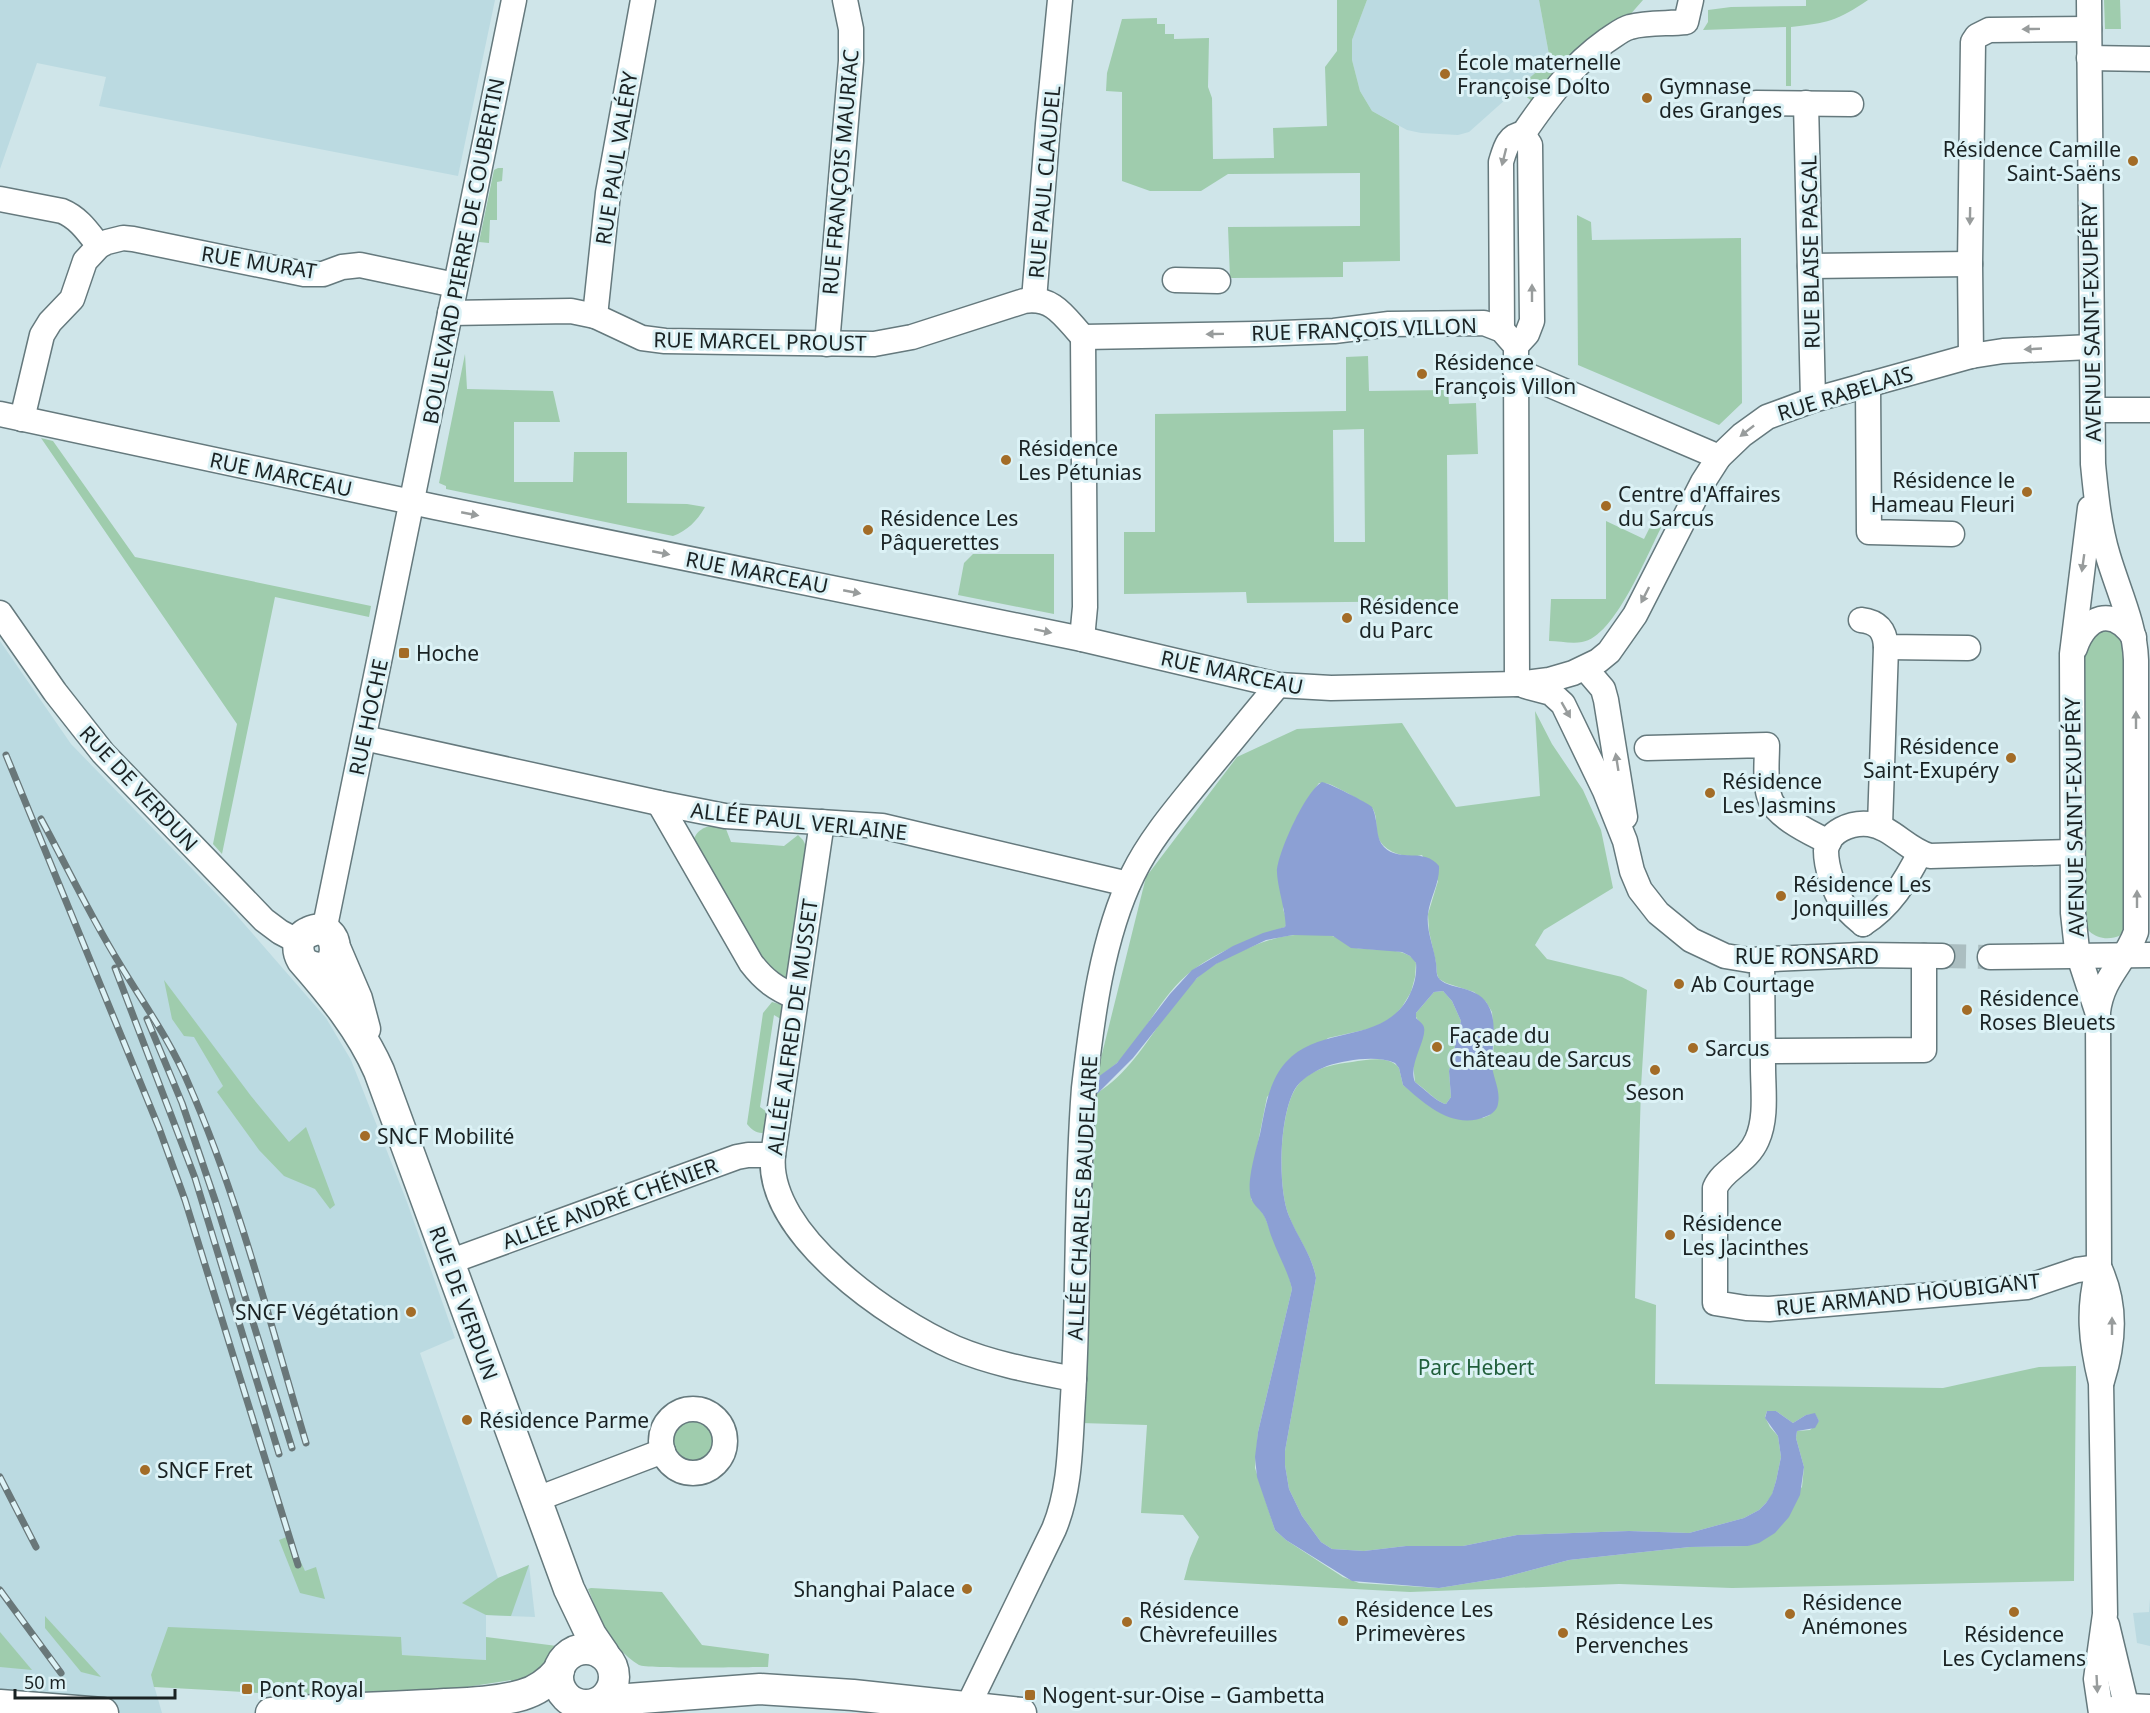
<svg xmlns="http://www.w3.org/2000/svg" width="2150" height="1713" font-family="'Noto Sans',sans-serif">
<style>
.built{fill:#bbdae1}
.green{fill:#9fccad;fill-rule:evenodd}
.water{fill:#8ca0d4;fill-rule:evenodd}
.lines{fill:none;stroke-linecap:round;stroke-linejoin:round}
.minor-tunnel{stroke:#abbec1;stroke-width:24;stroke-dasharray:24 12;stroke-linecap:butt}
.minor-casing{stroke:#65797d;stroke-width:27}
.major-casing{stroke:#65797d;stroke-width:33}
.minor{stroke:#fff;stroke-width:24}
.major{stroke:#fff;stroke-width:30}
.rail-casing{stroke:#697779;stroke-width:7}
.rail{stroke:#dcf2f6;stroke-width:4.5;stroke-dasharray:14;stroke-linecap:butt}
.oneway{fill:#989c9c}
.poi-dot{fill:#a36c27;stroke:#dcf2f6;stroke-width:2}
.labels{text-anchor:middle;dominant-baseline:central;stroke-width:6;stroke-linejoin:round;paint-order:stroke}
.poi-label{font-size:21px;fill:#1a2223;stroke:#dcf2f6;text-anchor:start}
.street-label{font-size:21px;fill:#1a2223;stroke:#dcf2f6}
.park-label{font-size:21px;fill:#205e3a;stroke:#dcf2f6}
</style>
<rect width="100%" height="100%" fill="#cfe5e9"/>
<g class="built">
<polygon points="0,0 495,0 458,176 99,106 106,77 37,63 0,169"/>
<polygon points="1367,0 1539,0 1550,60 1469,132 1458,135 1421,133 1407,130 1372,111 1360,91 1352,60 1352,40"/>
<polygon points="0,641 71,744 232,910 326,1018 351,1060 407,1202 455,1338 420,1353 498,1578 529,1565 535,1617 486,1615 486,1660 402,1655 400,1637 151,1675 162,1713 0,1713"/>
<polygon points="2150,1599 2150,1646 2137,1643 2133,1613 2149,1612"/>
</g>
<g class="green">
<polygon points="1337,0 1367,0 1352,40 1352,60 1360,91 1372,111 1399,126 1400,261 1343,262 1343,277 1230,278 1228,227 1360,226 1360,173 1228,174 1201,191 1150,191 1122,181 1122,92 1106,91 1107,73 1122,19 1157,18 1157,24 1165,24 1165,34 1174,34 1174,39 1209,38 1208,87 1212,98 1213,159 1274,158 1273,128 1327,126 1325,67 1337,51"/>
<polygon points="1539,0 1643,0 1628,17 1533,102 1517,89 1550,60"/>
<path d="M1806 0H1868C1837 21 1827 23 1791 27V86H1786V27L1703 30 1708 22V10L1731 7 1806 6Z"/>
<polygon points="2104,0 2120,0 2121,29 2105,29"/>
<polygon points="498,168 503,168 502,181 497,182 497,220 490,220 489,243 479,242 494,170"/>
<polygon points="1577,215 1591,222 1592,240 1741,238 1742,403 1719,425 1578,365"/>
<path d="M465 354 467 389 553 391 560 422H514V482H573L574 452H627V503L687 504 705 507C698 520 687 531 673 536L446 489V486L439 483Z"/>
<path d="M1368 356 1369 391 1448 390 1449 404 1476 403 1478 454 1447 455 1448 601 1247 603 1246 592 1124 594V532H1155V414L1346 411V357ZM1364 429 1365 542H1334L1333 430Z"/>
<polygon points="41,438 53,441 135,557 371,606 369,617 275,597 222,854 213,844 237,724"/>
<path d="M1606 521 1644 539 1653 521 1662 526C1647 554 1615 637 1582 642 1572 644 1559 641 1549 641L1551 599H1606Z"/>
<polygon points="973,554 1054,554 1054,614 958,595 964,563"/>
<path d="M2102 627 2118 631 2127 641 2129 921 2121 935C2103 944 2082 934 2081 912L2079 779 2081 654C2084 641 2090 634 2102 627Z"/>
<path d="M1535 711 1552 744 1583 790 1601 830 1613 888 1544 930 1535 945 1547 959 1622 977 1647 990 1641 1087 1635 1298 1656 1305 1655 1384 1943 1388 2039 1367 2076 1366 2074 1581 1732 1588 1619 1584 1410 1592 1184 1580 1190 1558 1199 1537 1183 1515 1141 1513 1147 1425 1081 1423 1098 1070 1146 877 1237 757 1297 729 1402 723 1456 807 1540 796ZM1319 783C1322 783 1326 783 1329 784 1334 785 1371 806 1373 809 1378 818 1375 828 1378 837 1384 853 1407 859 1422 855L1438 881 1428 914 1429 931 1436 963 1437 974 1439 979 1446 983 1474 992 1486 1002 1492 1012 1494 1038 1490 1115 1483 1118 1428 1104 1403 1085 1399 1068C1389 1055 1367 1060 1352 1062 1333 1064 1310 1069 1298 1085 1279 1108 1277 1188 1289 1216 1297 1238 1312 1254 1316 1278L1285 1451V1465L1289 1489 1302 1516 1321 1542 1332 1549 1364 1551 1406 1546H1463L1517 1535 1629 1531 1689 1533 1744 1518 1759 1510 1766 1503 1772 1495 1776 1481 1781 1457 1778 1436 1770 1427 1765 1417 1767 1411H1776L1793 1423 1806 1415 1815 1414 1819 1421 1810 1430 1797 1431 1796 1438 1804 1467 1802 1487 1748 1546 1690 1547 1569 1560 1501 1578 1439 1588 1359 1583 1343 1577 1286 1540 1275 1530 1255 1468 1258 1432 1292 1289 1289 1276 1264 1215 1251 1199V1178L1267 1097 1328 1038 1373 1028 1392 1018 1402 1007 1411 992 1415 977 1416 963C1409 946 1372 951 1356 948 1347 947 1341 938 1332 936 1305 931 1275 936 1251 947 1231 955 1211 964 1196 979 1160 1013 1140 1067 1097 1093L1098 1078C1104 1073 1111 1068 1117 1063 1145 1035 1161 994 1193 970 1221 949 1253 939 1285 927L1287 921 1283 909 1309 797Z"/>
<path d="M718 825 726 829 731 842 784 846 798 835 803 840 807 848 790 974C782 983 775 976 767 971L692 844C696 830 704 826 718 825Z"/>
<polygon points="164,980 251,1096 289,1142 306,1127 335,1205 330,1209 315,1189 284,1176 259,1150 217,1092 223,1086 194,1037 184,1036 172,1019"/>
<path d="M1443 991 1452 1001 1461 1021 1449 1071 1451 1097 1446 1104C1438 1103 1424 1088 1415 1082L1413 1064 1424 1029 1416 1017V1013L1434 992Z"/>
<path d="M772 1002 783 1005 785 1010 784 1021 774 1015 760 1107 770 1114 768 1132C758 1135 753 1131 747 1124L763 1013Z"/>
<circle cx="692" cy="1440" r="22"/>
<polygon points="289,1536 305,1571 316,1567 325,1599 300,1593 279,1540"/>
<polygon points="529,1565 511,1616 486,1615 462,1603 498,1578"/>
<path d="M591 1588 662 1592 702 1645 769 1654 768 1667C751 1667 646 1669 639 1665 610 1647 600 1618 588 1589Z"/>
<polygon points="45,1616 101,1677 81,1672 45,1628"/>
<path d="M168 1627 401 1637 402 1655 486 1660V1637L557 1646 546 1666 513 1686 511 1680C472 1686 433 1693 393 1695 313 1698 234 1691 154 1687L151 1675Z"/>
<polygon points="0,1632 32,1670 0,1667"/>
</g>
<path class="water" d="M1322 782C1329 783 1368 803 1372 807 1373 809 1375 814 1375 816 1378 827 1376 839 1384 847 1400 863 1424 847 1439 866 1440 883 1430 897 1428 914 1426 931 1434 947 1436 963 1437 968 1436 973 1438 977 1446 991 1480 983 1490 1009 1497 1026 1492 1046 1492 1063 1492 1077 1501 1089 1498 1104 1497 1110 1492 1114 1487 1116 1454 1131 1426 1105 1403 1085L1399 1068 1395 1063C1377 1055 1346 1060 1327 1066 1317 1070 1304 1077 1297 1086 1279 1110 1277 1188 1289 1216 1298 1238 1312 1255 1316 1278L1285 1451V1465L1289 1489 1302 1516 1321 1542 1332 1549 1364 1551 1406 1546H1463L1517 1535 1629 1531 1689 1533 1744 1518 1759 1510 1766 1503 1772 1494 1776 1481 1781 1457 1778 1436 1765 1418 1767 1411H1776L1793 1423 1806 1415 1815 1413 1819 1421 1815 1428 1797 1431 1796 1438 1804 1467 1800 1495 1789 1517 1775 1533 1759 1543 1748 1546 1690 1547 1569 1560 1501 1578 1439 1588 1352 1581 1286 1540 1275 1530 1257 1477 1255 1457 1258 1432 1292 1289C1288 1271 1278 1255 1272 1238 1269 1231 1268 1223 1264 1216 1261 1210 1253 1205 1251 1198 1246 1183 1256 1150 1260 1134 1265 1110 1268 1082 1286 1062 1321 1024 1381 1045 1408 998 1414 987 1417 975 1416 963L1410 956 1402 952 1351 948 1333 936 1293 935 1266 940 1216 964 1197 978 1133 1058 1097 1094 1098 1077 1117 1063 1170 994 1192 970 1233 946 1263 933 1285 927C1288 920 1277 886 1277 872 1277 854 1306 790 1322 782ZM1443 991 1452 1001 1461 1021 1449 1071 1451 1097 1446 1104C1438 1103 1423 1088 1415 1082 1407 1064 1430 1036 1423 1025 1421 1022 1418 1020 1416 1018V1013L1434 992Z"/>
<g class="lines">
<polyline class="minor-tunnel" points="1942,956 1990,957"/>
<defs>
<g id="minor">
<path d="M2089 0 2093 464C2096 495 2099 526 2108 556 2118 590 2135 625 2136 660V932C2125 963 2102 977 2098 1012L2099 1267C2087 1308 2091 1342 2101 1383L2105 1614 2096 1679 2101 1713"/>
<polyline points="2089,58 2150,59"/>
<polyline points="1756,103 1851,104"/>
<polyline points="1806,103 1813,400"/>
<path d="M1523 134C1547 99 1572 65 1606 41 1614 36 1622 29 1630 27 1647 22 1668 24 1686 22L1691 0"/>
<path d="M0 199 62 211C79 218 88 232 99 246"/>
<polyline points="1810,266 1970,264"/>
<polyline points="1175,280 1218,281"/>
<polyline points="1034,300 1048,124 1060,0"/>
<path d="M450 313 571 311 595 316 642 338 665 341 874 344 912 337 1024 301C1054 296 1065 318 1083 337"/>
<polyline points="595,316 608,193 643,0"/>
<path d="M1502 330 1501 162C1505 149 1508 135 1523 134L1530 145 1532 321 1527 334 1516 346"/>
<polyline points="1083,337 1256,334 1334,331 1389,324 1484,323 1502,330 1516,346 1517,684"/>
<polyline points="827,344 851,61 851,29 845,0"/>
<polyline points="1971,356 1970,264 1973,42 1977,36 1989,30 2089,29"/>
<polyline points="1515,370 1719,457"/>
<polyline points="1868,384 1869,532 1952,534"/>
<polyline points="2093,410 2150,410"/>
<polyline points="0,414 435,507 1082,639 1278,685 1331,688 1517,684 1549,680 1573,673 1598,661 1609,652 1635,615 1703,482 1719,457 1742,435 1767,417 1813,400 1971,356 2003,351 2091,347"/>
<polyline points="22,419 42,335 50,322 72,299 85,261 99,246 107,242 123,238 133,239 304,274 323,274 342,267 360,265 455,285"/>
<polyline points="2090,508 2072,654 2073,913 2077,950 2097,1011"/>
<polyline points="0,613 55,692 103,753 264,920 280,932 299,942"/>
<path d="M1861 620C1878 622 1885 630 1886 647L1968 648"/>
<polyline points="1082,639 1085,607 1083,337"/>
<path d="M2075 648C2086 616 2112 606 2134 637"/>
<polyline points="1585,668 1603,689 1606,700 1625,817"/>
<polyline points="1525,686 1551,693 1563,704 1605,791 1625,841 1632,871 1640,890 1658,913 1691,940 1725,956 1749,960 1861,955 1942,956"/>
<polyline points="364,738 659,803 725,816 882,826 1128,884"/>
<path d="M1647 748 1767 745C1767 762 1764 786 1771 801 1779 818 1812 834 1829 842"/>
<path d="M659 803 751 963C764 980 776 989 796 997"/>
<path d="M822 822 773 1155C765 1234 891 1320 955 1348 993 1364 1033 1371 1074 1379"/>
<polyline points="1880,826 1886,647"/>
<path d="M1863 924C1856 918 1848 912 1843 904 1834 891 1826 867 1826 851 1827 831 1852 822 1869 824 1892 827 1907 850 1930 856L2072 852"/>
<path d="M1863 924C1891 906 1905 882 1920 853"/>
<polyline points="324,931 514,0"/>
<polyline points="1990,957 2150,955"/>
<path d="M1762 960C1762 995 1763 1031 1763 1067 1763 1090 1767 1118 1757 1140 1747 1163 1723 1169 1715 1188V1303L1746 1308 1769 1309 2027 1287 2077 1270 2099 1267"/>
<polyline points="1763,1051 1924,1050 1924,956"/>
<polyline points="449,1262 737,1157 748,1155 773,1155"/>
<path d="M2099 1267C2117 1305 2114 1342 2102 1381"/>
<circle cx="693" cy="1441" r="32"/>
<polyline points="537,1499 663,1451"/>
<polyline points="2107,1625 2128,1713"/>
<path d="M967 1708 1054 1529C1071 1488 1070 1443 1073 1398 1079 1295 1076 1191 1084 1088 1092 1018 1102 937 1133 874 1150 839 1177 808 1202 777 1227 747 1252 716 1278 685"/>
</g>
<g id="major">
<polyline points="336,950 357,999 365,1029"/>
<path d="M306 964C345 984 343 916 309 932 297 937 296 950 302 960 331 993 361 1030 379 1071L569 1589 591 1635 604 1654"/>
<circle cx="586" cy="1677" r="28"/>
<polyline points="602,1701 760,1689 853,1695 1021,1713"/>
<polyline points="0,1705 103,1713"/>
<path d="M271 1713C329 1708 387 1708 445 1704 470 1703 497 1702 522 1695 536 1691 549 1682 559 1670"/>
<polyline points="2109,1713 2128,1709 2150,1710"/>
</g>
</defs>
<use href="#minor" class="minor-casing"/>
<use href="#major" class="major-casing"/>
<use href="#minor" class="minor"/>
<use href="#major" class="major"/>
<defs>
<g id="rail">
<polyline points="6,755 159,1128 185,1200 298,1565"/>
<path d="M41 819C65 863 87 909 112 951 138 996 169 1037 189 1085 239 1199 270 1323 306 1443"/>
<polyline points="115,968 195,1178 279,1454"/>
<polyline points="147,1019 182,1103 216,1203 292,1448"/>
<polyline points="0,1477 36,1547"/>
<polyline points="0,1590 61,1673"/>
</g>
</defs>
<use href="#rail" class="rail-casing"/>
<use href="#rail" class="rail"/>
</g>
<defs><path id="oneway-solid" d="M-6-.8H1V-3.2L6.5 0L1 3.2V.8H-6Z" transform="scale(1.5)"/></defs>
<g class="oneway">
<use href="#oneway-solid" transform="translate(2031 29) rotate(179)"/>
<use href="#oneway-solid" transform="translate(1504 157) rotate(104)"/>
<use href="#oneway-solid" transform="translate(1970 216) rotate(91)"/>
<use href="#oneway-solid" transform="translate(1532 293) rotate(-90)"/>
<use href="#oneway-solid" transform="translate(1215 334) rotate(179)"/>
<use href="#oneway-solid" transform="translate(2033 349) rotate(177)"/>
<use href="#oneway-solid" transform="translate(1747 431) rotate(142)"/>
<use href="#oneway-solid" transform="translate(470 514) rotate(11)"/>
<use href="#oneway-solid" transform="translate(661 553) rotate(11)"/>
<use href="#oneway-solid" transform="translate(2083 563) rotate(98)"/>
<use href="#oneway-solid" transform="translate(852 592) rotate(11)"/>
<use href="#oneway-solid" transform="translate(1645 595) rotate(117)"/>
<use href="#oneway-solid" transform="translate(1043 631) rotate(12)"/>
<use href="#oneway-solid" transform="translate(1566 710) rotate(60)"/>
<use href="#oneway-solid" transform="translate(2136 720) rotate(-90)"/>
<use href="#oneway-solid" transform="translate(1617 762) rotate(-99)"/>
<use href="#oneway-solid" transform="translate(2137 899) rotate(-90)"/>
<use href="#oneway-solid" transform="translate(2112 1326) rotate(-90)"/>
<use href="#oneway-solid" transform="translate(2097 1684) rotate(87)"/>
</g>
<g class="poi-dot">
<circle cx="1445" cy="74" r="6"/>
<circle cx="1647" cy="98" r="6"/>
<circle cx="2133" cy="161" r="6"/>
<circle cx="1422" cy="374" r="6"/>
<circle cx="1006" cy="460" r="6"/>
<circle cx="2027" cy="492" r="6"/>
<circle cx="1606" cy="506" r="6"/>
<circle cx="868" cy="530" r="6"/>
<circle cx="1347" cy="618" r="6"/>
<rect x="398" y="647" width="12" height="12" rx="3"/>
<circle cx="2011" cy="758" r="6"/>
<circle cx="1710" cy="793" r="6"/>
<circle cx="1781" cy="896" r="6"/>
<circle cx="1679" cy="984" r="6"/>
<circle cx="1967" cy="1010" r="6"/>
<circle cx="1437" cy="1047" r="6"/>
<circle cx="1693" cy="1048" r="6"/>
<circle cx="1655" cy="1070" r="6"/>
<circle cx="365" cy="1136" r="6"/>
<circle cx="1670" cy="1235" r="6"/>
<circle cx="411" cy="1312" r="6"/>
<circle cx="467" cy="1420" r="6"/>
<circle cx="145" cy="1470" r="6"/>
<circle cx="967" cy="1589" r="6"/>
<circle cx="2014" cy="1612" r="6"/>
<circle cx="1790" cy="1614" r="6"/>
<circle cx="1343" cy="1621" r="6"/>
<circle cx="1127" cy="1622" r="6"/>
<circle cx="1563" cy="1633" r="6"/>
<rect x="241" y="1683" width="12" height="12" rx="3"/>
<rect x="1024" y="1689" width="12" height="12" rx="3"/>
</g>
<g class="labels">
<g class="poi-label">
<text x="1457" y="62">École maternelle<tspan x="1457" dy="24">Françoise Dolto</tspan></text>
<text x="1659" y="86">Gymnase<tspan x="1659" dy="24">des Granges</tspan></text>
<text x="2121" y="149" text-anchor="end">Résidence Camille<tspan x="2121" dy="24">Saint-Saëns</tspan></text>
<text x="1434" y="362">Résidence<tspan x="1434" dy="24">François Villon</tspan></text>
<text x="1018" y="448">Résidence<tspan x="1018" dy="24">Les Pétunias</tspan></text>
<text x="2015" y="480" text-anchor="end">Résidence le<tspan x="2015" dy="24">Hameau Fleuri</tspan></text>
<text x="1618" y="494">Centre d'Affaires<tspan x="1618" dy="24">du Sarcus</tspan></text>
<text x="880" y="518">Résidence Les<tspan x="880" dy="24">Pâquerettes</tspan></text>
<text x="1359" y="606">Résidence<tspan x="1359" dy="24">du Parc</tspan></text>
<text x="416" y="653">Hoche</text>
<text x="1999" y="746" text-anchor="end">Résidence<tspan x="1999" dy="24">Saint-Exupéry</tspan></text>
<text x="1722" y="781">Résidence<tspan x="1722" dy="24">Les Jasmins</tspan></text>
<text x="1793" y="884">Résidence Les<tspan x="1793" dy="24">Jonquilles</tspan></text>
<text x="1691" y="984">Ab Courtage</text>
<text x="1979" y="998">Résidence<tspan x="1979" dy="24">Roses Bleuets</tspan></text>
<text x="1449" y="1035">Façade du<tspan x="1449" dy="24">Château de Sarcus</tspan></text>
<text x="1705" y="1048">Sarcus</text>
<text x="1655" y="1092" text-anchor="middle">Seson</text>
<text x="377" y="1136">SNCF Mobilité</text>
<text x="1682" y="1223">Résidence<tspan x="1682" dy="24">Les Jacinthes</tspan></text>
<text x="399" y="1312" text-anchor="end">SNCF Végétation</text>
<text x="479" y="1420">Résidence Parme</text>
<text x="157" y="1470">SNCF Fret</text>
<text x="955" y="1589" text-anchor="end">Shanghai Palace</text>
<text x="1802" y="1602">Résidence<tspan x="1802" dy="24">Anémones</tspan></text>
<text x="1355" y="1609">Résidence Les<tspan x="1355" dy="24">Primevères</tspan></text>
<text x="1139" y="1610">Résidence<tspan x="1139" dy="24">Chèvrefeuilles</tspan></text>
<text x="1575" y="1621">Résidence Les<tspan x="1575" dy="24">Pervenches</tspan></text>
<text x="2014" y="1634" text-anchor="middle">Résidence<tspan x="2014" dy="24">Les Cyclamens</tspan></text>
<text x="259" y="1689">Pont Royal</text>
<text x="1042" y="1695">Nogent-sur-Oise – Gambetta</text>
</g>
<g class="street-label">
<text transform="translate(616 158) rotate(-81)">RUE PAUL VALÉRY</text>
<text transform="translate(840 172) rotate(-85)">RUE FRANÇOIS MAURIAC</text>
<text transform="translate(1044 182) rotate(-85)">RUE PAUL CLAUDEL</text>
<text transform="translate(463 251) rotate(-79)">BOULEVARD PIERRE DE COUBERTIN</text>
<text transform="translate(1810 252) rotate(-91)">RUE BLAISE PASCAL</text>
<text transform="translate(259 262) rotate(9)">RUE MURAT</text>
<text transform="translate(2091 322) rotate(-91)">AVENUE SAINT-EXUPÉRY</text>
<text transform="translate(1364 329) rotate(-2)">RUE FRANÇOIS VILLON</text>
<text transform="translate(760 341) rotate(1)">RUE MARCEL PROUST</text>
<text transform="translate(1845 393) rotate(-17)">RUE RABELAIS</text>
<text transform="translate(281 474) rotate(12)">RUE MARCEAU</text>
<text transform="translate(757 572) rotate(11)">RUE MARCEAU</text>
<text transform="translate(1232 672) rotate(12)">RUE MARCEAU</text>
<text transform="translate(368 717) rotate(-78)">RUE HOCHE</text>
<text transform="translate(139 788) rotate(47)">RUE DE VERDUN</text>
<text transform="translate(2074 817) rotate(-91)">AVENUE SAINT-EXUPÉRY</text>
<text transform="translate(799 821) rotate(6)">ALLÉE PAUL VERLAINE</text>
<text x="1807" y="956">RUE RONSARD</text>
<text transform="translate(792 1027) rotate(-82)">ALLÉE ALFRED DE MUSSET</text>
<text transform="translate(1082 1198) rotate(-87)">ALLÉE CHARLES BAUDELAIRE</text>
<text transform="translate(610 1203) rotate(-20)">ALLÉE ANDRÉ CHÉNIER</text>
<text transform="translate(1908 1294) rotate(-6)">RUE ARMAND HOUBIGANT</text>
<text transform="translate(464 1303) rotate(70)">RUE DE VERDUN</text>
</g>
<g class="park-label">
<text x="1476" y="1367">Parc Hebert</text>
</g>
</g>
<path d="M15 1689v9h160v-9" fill="none" stroke="#1a2223" stroke-width="3"/>
<text x="24" y="1689" font-size="18" fill="#1a2223" stroke="#dcf2f6" stroke-width="4.5" paint-order="stroke">50 m</text>
</svg>
